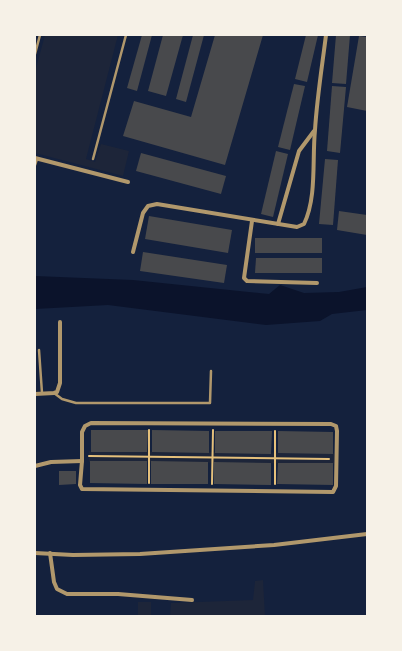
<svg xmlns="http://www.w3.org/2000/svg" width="402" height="651" font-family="'Titillium Web',sans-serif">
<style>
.green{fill:#1d2539}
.water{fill:#0b132b}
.building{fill:#48494c}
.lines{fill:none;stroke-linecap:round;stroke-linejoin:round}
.path{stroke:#e5c07b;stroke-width:2}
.service{stroke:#b1986c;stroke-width:2.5}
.minor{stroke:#b1986c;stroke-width:4}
</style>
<rect width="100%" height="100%" fill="#14213d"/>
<g class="green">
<polygon points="45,35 118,35 86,159 95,162 101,144 129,151 123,176 35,153 35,72"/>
<polygon points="89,451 334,453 334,464 89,462"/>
<polygon points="263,580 265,616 170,616 171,603 253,600 255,581"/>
<rect x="138" y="602" width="13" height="14"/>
</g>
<polygon class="water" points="35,276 133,280 269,294 280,285 304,293 339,292 367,287 367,310 332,314 320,321 266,325 108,305 35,309"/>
<g class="building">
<polygon points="142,35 152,35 137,91 127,88"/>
<polygon points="163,35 183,35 166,96 148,91"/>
<polygon points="193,35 204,35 186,102 176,99"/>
<polygon points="215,35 263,35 225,165 123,136 134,101 191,117"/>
<polygon points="306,35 318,35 307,82 295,79"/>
<polygon points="336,35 350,35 346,84 332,83"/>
<polygon points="359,36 367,37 367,111 347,107"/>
<polygon points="294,84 305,86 290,150 278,147"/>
<polygon points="332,86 346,87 340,153 327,151"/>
<polygon points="276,151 288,154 273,217 261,214"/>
<polygon points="141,153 226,176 221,194 136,171"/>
<polygon points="325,159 338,160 333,225 319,224"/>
<polygon points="339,211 367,215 367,235 337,230"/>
<polygon points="149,216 232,230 228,253 145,239"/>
<rect x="255" y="238" width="67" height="15"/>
<polygon points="143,252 227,265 224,283 140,271"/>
<polygon points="256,258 322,258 322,273 255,273"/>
<polygon points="91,430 148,430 147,452 91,452"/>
<polygon points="152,430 209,431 209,453 152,452"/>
<polygon points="215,431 272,431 271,454 215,453"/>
<polygon points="278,431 333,432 333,454 278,453"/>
<polygon points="90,461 147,461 147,484 90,483"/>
<polygon points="151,461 208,462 208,484 151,484"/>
<polygon points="214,462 271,463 271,485 214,484"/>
<polygon points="278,463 333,463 333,485 277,484"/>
<polygon points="59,471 76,471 76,484 59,485"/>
</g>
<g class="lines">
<g class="path">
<polyline points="89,456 329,459"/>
<polyline points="149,483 149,430"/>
<polyline points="212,484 213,430"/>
<polyline points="275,484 275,431"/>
</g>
<g class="service">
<polyline points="35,54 40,35"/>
<polyline points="93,159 126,35"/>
<polyline points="35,165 37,159"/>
<polyline points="39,350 42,393"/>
<polyline points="54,393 62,399 76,403 210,403 211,371"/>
</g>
<g class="minor">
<polyline points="35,158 128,182"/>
<polyline points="252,221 244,278 247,281 317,283"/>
<polyline points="278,224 299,151 314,131"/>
<path d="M133 252 143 213 148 206 157 204 297 227 304 224C317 197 312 160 315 130 317 98 322 67 326 35"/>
<polyline points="35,394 54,393 57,392 60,383 60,322"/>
<polygon points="91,423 331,424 336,426 337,431 336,486 333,492 82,489 80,485 82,461 82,432 85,426"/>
<polyline points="35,466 51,462 82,461"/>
<polyline points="35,553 73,555 140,554 274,545 367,534"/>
<polyline points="50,553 54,582 57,589 67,594 118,594 192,600"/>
</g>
</g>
<rect width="402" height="651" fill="none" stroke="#f6f1e7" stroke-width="72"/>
</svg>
